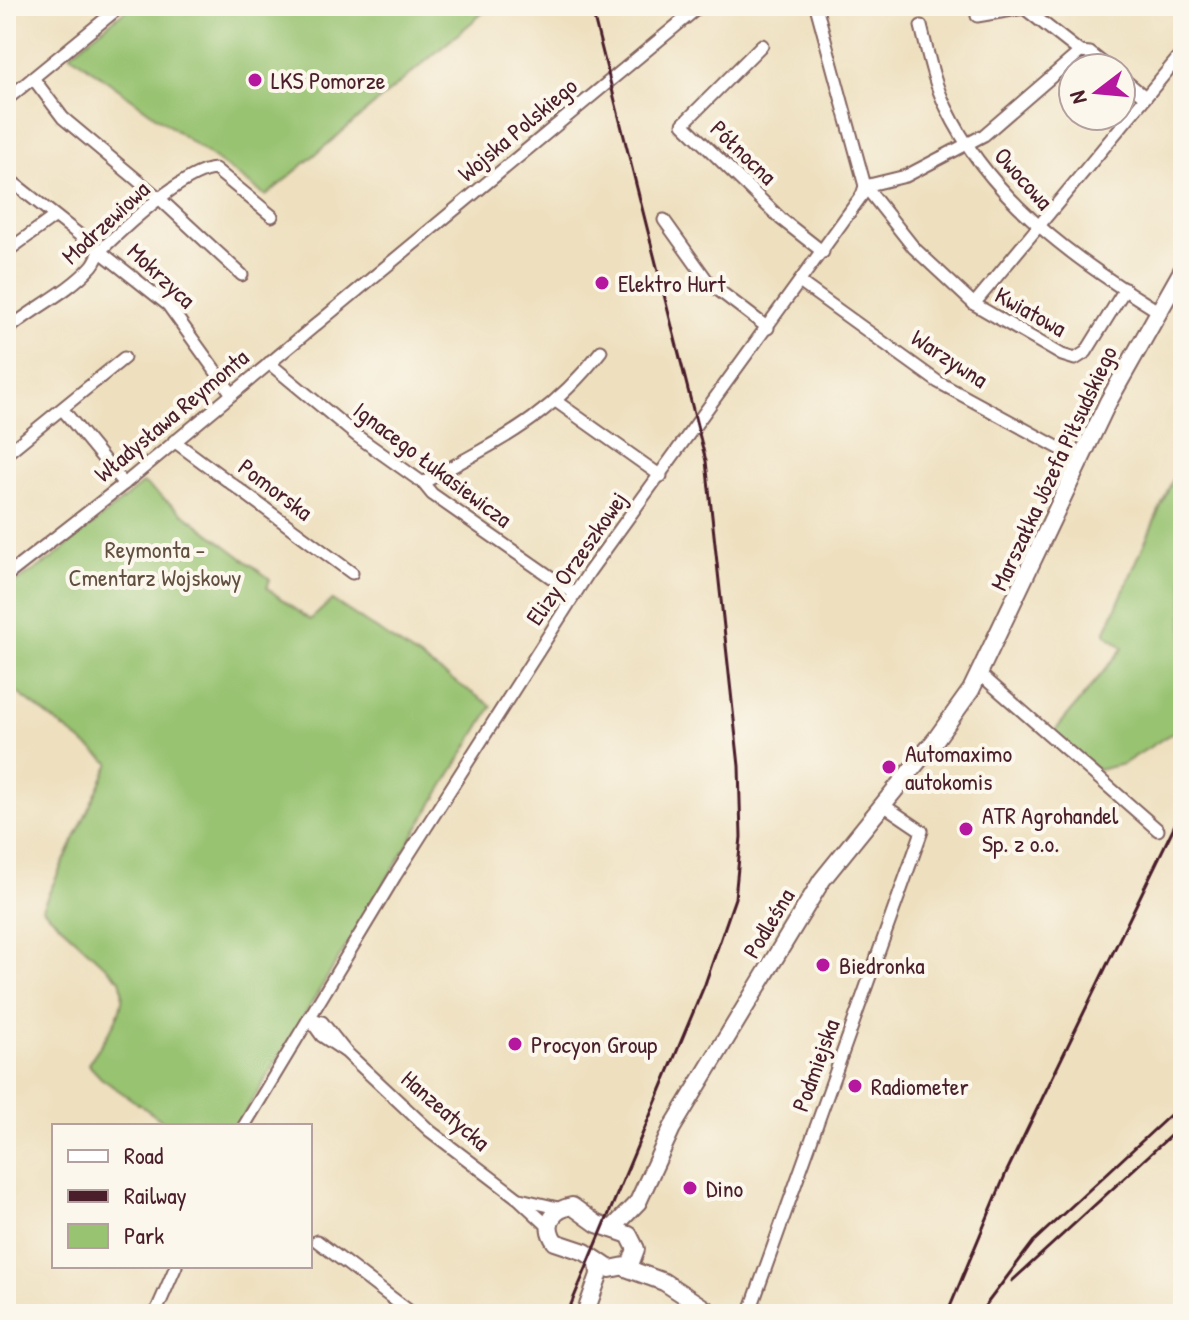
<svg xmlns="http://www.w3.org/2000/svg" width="1189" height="1320" font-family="'Patrick Hand',sans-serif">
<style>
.green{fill:#98c371;stroke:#71714e;stroke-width:2}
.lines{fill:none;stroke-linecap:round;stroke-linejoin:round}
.street-casing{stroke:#83635f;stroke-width:15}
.secondary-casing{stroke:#83635f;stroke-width:20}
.street{stroke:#fff;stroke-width:11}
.secondary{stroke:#fff;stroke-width:16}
.rail{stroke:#4a1f2b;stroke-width:3}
.poi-dot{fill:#b5179e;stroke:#fbf7ec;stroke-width:3}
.labels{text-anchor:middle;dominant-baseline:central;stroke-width:8;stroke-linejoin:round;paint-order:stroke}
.poi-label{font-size:24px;fill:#4a1f2b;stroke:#fbf7ec;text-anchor:start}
.street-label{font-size:24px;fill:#4a1f2b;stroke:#fbf7ec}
.park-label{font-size:24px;fill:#615040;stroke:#fbf7ec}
</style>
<rect width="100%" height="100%" fill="#fbf7ec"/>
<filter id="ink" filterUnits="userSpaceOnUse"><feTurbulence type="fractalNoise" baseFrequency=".0125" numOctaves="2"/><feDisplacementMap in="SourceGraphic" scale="16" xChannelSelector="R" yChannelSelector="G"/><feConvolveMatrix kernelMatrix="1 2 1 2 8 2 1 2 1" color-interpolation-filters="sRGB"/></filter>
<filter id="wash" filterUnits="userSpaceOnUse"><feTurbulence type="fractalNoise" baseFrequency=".006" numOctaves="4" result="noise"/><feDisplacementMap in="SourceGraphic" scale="32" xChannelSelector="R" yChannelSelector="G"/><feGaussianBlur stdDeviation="1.8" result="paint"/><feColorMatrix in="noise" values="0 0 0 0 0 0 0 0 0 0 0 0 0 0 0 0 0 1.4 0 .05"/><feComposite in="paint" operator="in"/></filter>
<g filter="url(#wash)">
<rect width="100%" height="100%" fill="#eee0bf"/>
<g class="green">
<polygon points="131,6 491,6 266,196 70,54"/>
<polygon points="1183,456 1183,726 1123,764 1098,770 1054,732 1123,648 1105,633"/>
<path d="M143 483 270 579 267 588 310 620 332 600 492 706 237 1126H170L101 1078 88 1064C103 1039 131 1010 120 980L42 908 110 763 6 684V589L53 558Z"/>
</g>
</g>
<g filter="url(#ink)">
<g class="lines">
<defs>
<g id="street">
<polyline points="977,16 1024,8 1080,52 1090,53 1109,68"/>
<path d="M921 26C928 53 933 81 946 107 989 198 1075 260 1158 311"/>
<polyline points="762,45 683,124 781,219 823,252"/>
<polyline points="1121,77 1145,97"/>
<polyline points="33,78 63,118 160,199 242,275"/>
<polyline points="6,100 121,6"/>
<polyline points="6,177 168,305 232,394"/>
<polyline points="865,186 914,248 974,304 1062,355 1075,359 1086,352 1125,289"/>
<polyline points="865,186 906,176 984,135 1080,52"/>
<polyline points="664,220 709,283 768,328"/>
<polyline points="6,252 54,217"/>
<polyline points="801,283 938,382 1081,460"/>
<polyline points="974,304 1183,52"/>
<path d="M6 331C33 308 67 293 91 267 97 261 98 252 104 247 127 225 184 171 215 169L272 216"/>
<polyline points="269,363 357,436 423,483 432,494 575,594"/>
<polyline points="557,402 661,476"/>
<polyline points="63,410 124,484"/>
<polyline points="174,441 352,573"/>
<polyline points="6,454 124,358"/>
<path d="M423 483C497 441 547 421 601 351"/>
<polyline points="6,576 124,484 700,6"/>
<polyline points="980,674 1158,830"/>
<polyline points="309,1018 322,1036 346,1052 430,1131 519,1199 549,1227"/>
<polyline points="309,1018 322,1022 345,1051"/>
<polyline points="244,1126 395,876 589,572 862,195 865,186 816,6"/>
<polyline points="520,1199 562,1209"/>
<polyline points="317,1241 413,1314"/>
<polyline points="155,1314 176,1266"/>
<polyline points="749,1314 922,831 882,804"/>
</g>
<g id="secondary">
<path d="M572 1206 597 1224 629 1235 636 1249 630 1265 610 1269 585 1252 555 1242C543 1224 552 1210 572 1206Z"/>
<polyline points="612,1229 638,1202 672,1128 822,880 936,739 971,690 1108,402 1183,269"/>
<polyline points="626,1268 664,1282 713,1314"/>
<polyline points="585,1314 599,1275 598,1261"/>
</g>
</defs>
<use href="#street" class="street-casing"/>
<use href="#secondary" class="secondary-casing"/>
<use href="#street" class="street"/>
<use href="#secondary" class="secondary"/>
<g class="rail">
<polyline points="1012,1281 1183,1124"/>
<polyline points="567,1314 705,984 735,898 741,837 739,766 706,461 591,6"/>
<polyline points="947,1314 1006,1173 1183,808"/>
<polyline points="979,1314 1034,1241 1183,1103"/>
</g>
</g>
</g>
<g class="poi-dot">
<circle cx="255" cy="80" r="8"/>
<circle cx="602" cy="283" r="8"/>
<circle cx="889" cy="767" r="8"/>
<circle cx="966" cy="829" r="8"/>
<circle cx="823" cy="965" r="8"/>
<circle cx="515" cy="1044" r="8"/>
<circle cx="855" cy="1086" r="8"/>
<circle cx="690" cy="1188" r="8"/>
</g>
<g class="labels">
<g class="poi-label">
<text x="271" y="80">LKS Pomorze</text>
<text x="618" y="283">Elektro Hurt</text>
<text x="905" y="753">Automaximo<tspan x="905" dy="28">autokomis</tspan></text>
<text x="982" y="815">ATR Agrohandel<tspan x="982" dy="28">Sp. z o.o.</tspan></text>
<text x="839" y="965">Biedronka</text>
<text x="531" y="1044">Procyon Group</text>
<text x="871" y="1086">Radiometer</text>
<text x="706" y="1188">Dino</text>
</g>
<g class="street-label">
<text transform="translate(517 129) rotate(-40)">Wojska Polskiego</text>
<text transform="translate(744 152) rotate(44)">Północna</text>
<text transform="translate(1024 178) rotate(48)">Owocowa</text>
<text transform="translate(105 222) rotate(-43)">Modrzewiowa</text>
<text transform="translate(162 275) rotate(43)">Mokrzyca</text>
<text transform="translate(1031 311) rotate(29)">Kwiatowa</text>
<text transform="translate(950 358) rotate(33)">Warzywna</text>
<text transform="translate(171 415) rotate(-40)">Władysława Reymonta</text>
<text transform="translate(433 464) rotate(37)">Ignacego Łukasiewicza</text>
<text transform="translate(1053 468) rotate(-65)">Marszałka Józefa Piłsudskiego</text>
<text transform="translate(276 489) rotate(37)">Pomorska</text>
<text transform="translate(576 558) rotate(-55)">Elizy Orzeszkowej</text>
<text transform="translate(768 923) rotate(-59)">Podleśna</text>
<text transform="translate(815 1065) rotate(-70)">Podmiejska</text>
<text transform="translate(446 1110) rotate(41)">Hanzeatycka</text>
</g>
<g class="park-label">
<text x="155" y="549">Reymonta -<tspan x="155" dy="28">Cmentarz Wojskowy</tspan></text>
</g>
</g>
<rect width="1189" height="1320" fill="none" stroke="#fbf7ec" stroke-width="32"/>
<rect x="52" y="1124" width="260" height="144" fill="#fbf7ec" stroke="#b4a19f" stroke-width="2"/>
<rect x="68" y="1150" width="40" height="12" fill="#ffffff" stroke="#b4a19f" stroke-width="2"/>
<text x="124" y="1164" font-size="24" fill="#4a1f2b">Road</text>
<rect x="68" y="1190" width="40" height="12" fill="#4a1f2b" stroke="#b4a19f" stroke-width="2"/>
<text x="124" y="1204" font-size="24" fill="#4a1f2b">Railway</text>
<rect x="68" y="1224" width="40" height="24" fill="#98c371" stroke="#b4a19f" stroke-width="2"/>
<text x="124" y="1244" font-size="24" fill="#4a1f2b">Park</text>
<g transform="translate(1097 92) rotate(254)"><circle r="38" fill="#fbf7ec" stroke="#b4a19f" stroke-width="2"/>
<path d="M0-6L14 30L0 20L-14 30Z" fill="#b5179e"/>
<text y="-12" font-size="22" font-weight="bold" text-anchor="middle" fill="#4a1f2b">N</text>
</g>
</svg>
